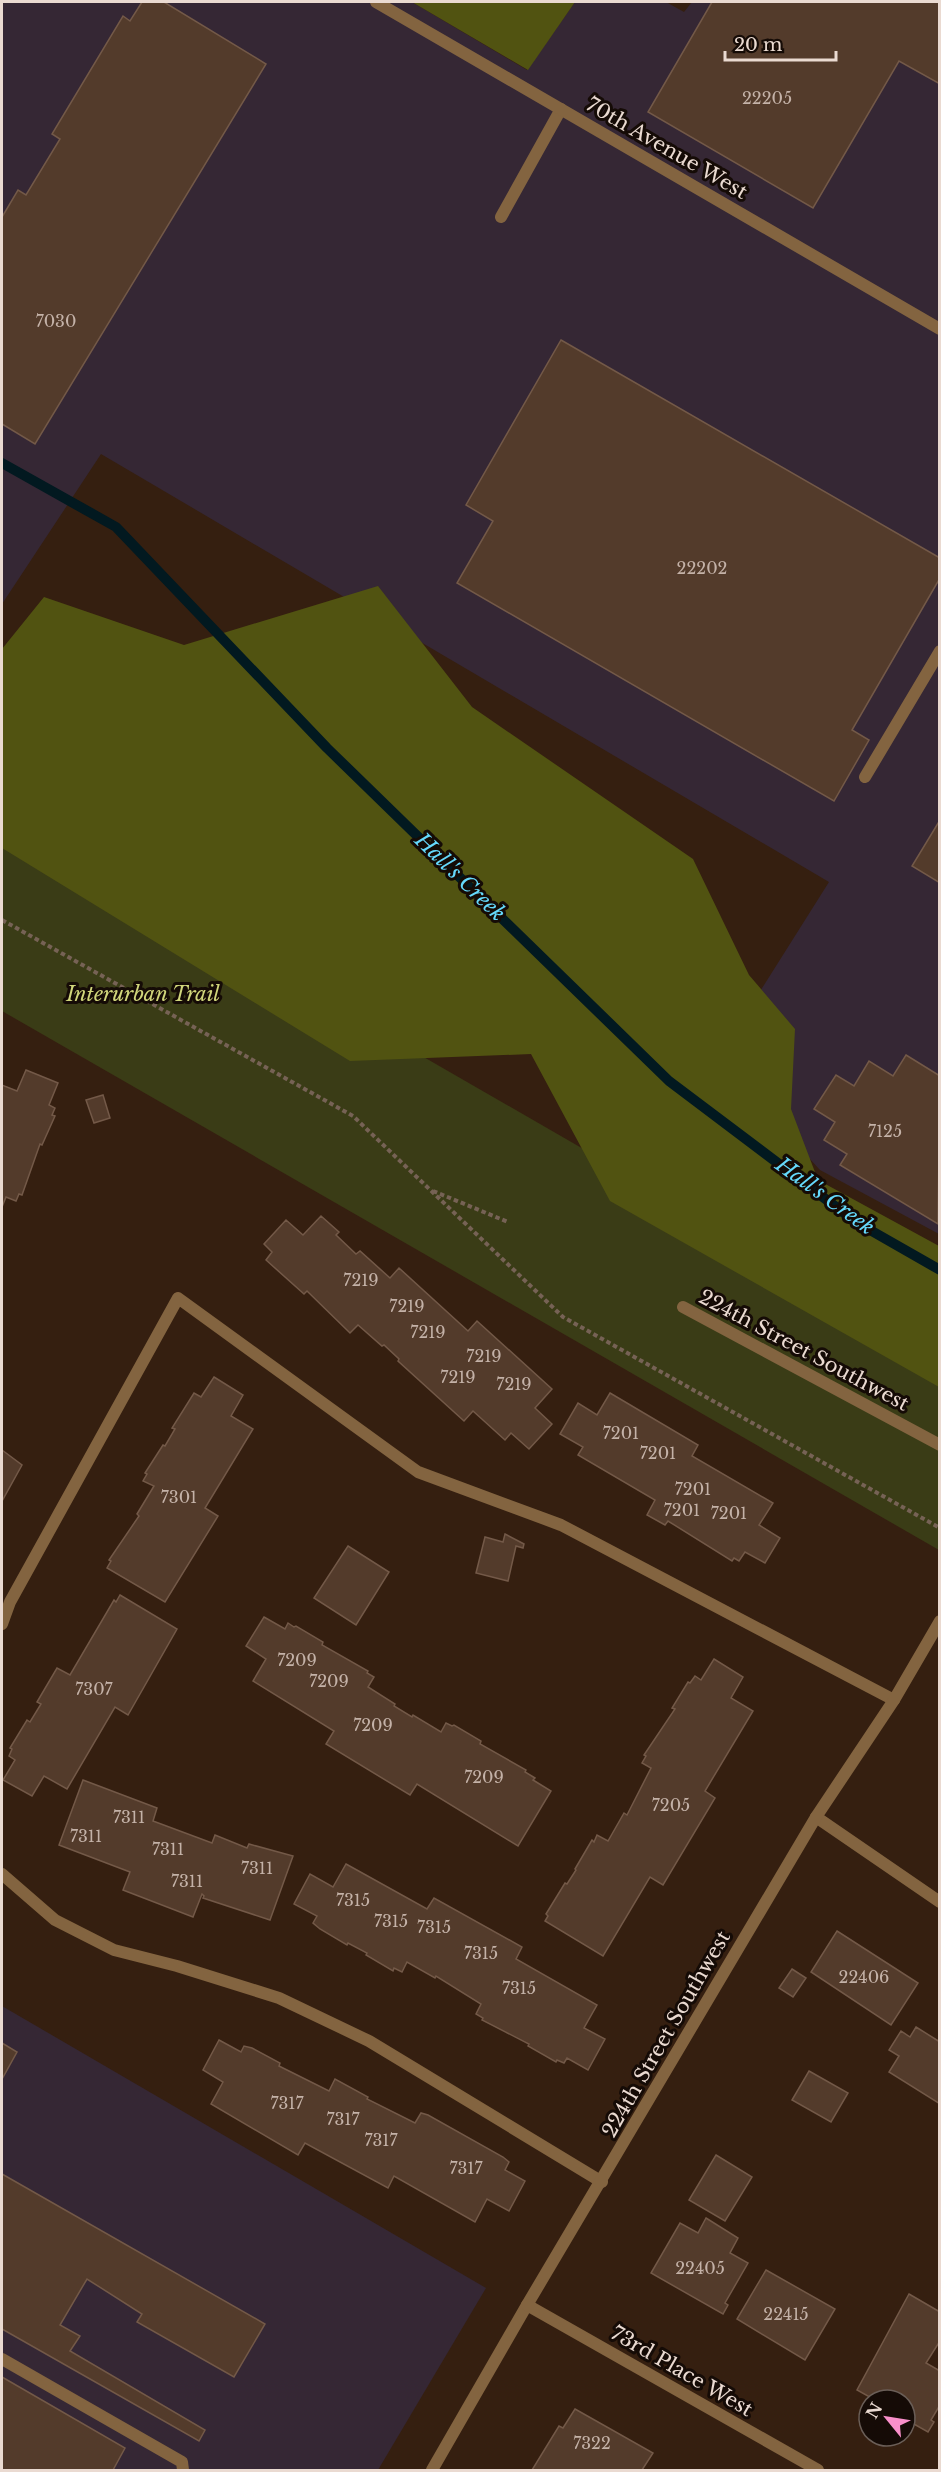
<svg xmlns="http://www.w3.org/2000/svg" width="941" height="2472" font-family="'Libre Baskerville',serif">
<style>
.commercial{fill:#352734}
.green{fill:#3a3c16}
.forest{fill:#515311}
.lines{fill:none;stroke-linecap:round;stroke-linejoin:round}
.stream{stroke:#021920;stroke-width:10}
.building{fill:#533b2b;stroke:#735948;stroke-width:1.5}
.path{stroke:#766255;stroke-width:4;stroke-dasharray:4.5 3;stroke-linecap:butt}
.service{stroke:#836440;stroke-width:12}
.minor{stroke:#836440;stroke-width:12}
.tertiary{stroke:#836440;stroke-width:12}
.labels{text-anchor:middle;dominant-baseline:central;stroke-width:6;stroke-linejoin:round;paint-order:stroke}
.number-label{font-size:16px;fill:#c4b2a8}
.street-label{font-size:20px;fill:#eadad1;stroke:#150b06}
.park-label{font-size:20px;font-style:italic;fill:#d1d67b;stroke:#150b06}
.water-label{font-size:21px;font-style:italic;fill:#65d9fc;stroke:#150b06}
</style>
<rect width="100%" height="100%" fill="#351f10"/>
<g class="commercial">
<polygon points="2,2 412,2 527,70 575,2 666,2 684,12 692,2 939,2 939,1234 820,1170 718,1058 829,882 101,454 2,604"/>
<polygon points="2,2006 486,2288 378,2470 2,2470"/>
</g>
<polygon class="green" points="2,814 939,1354 939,1550 2,1011"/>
<g class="forest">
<polygon points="412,2 575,2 528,70"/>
<polygon points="378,586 472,707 693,859 749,975 795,1029 791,1109 818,1180 939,1246 939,1387 610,1201 531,1054 350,1061 2,848 2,649 44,597 184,645"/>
</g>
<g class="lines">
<polyline class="stream" points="2,463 116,527 327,748 669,1081 856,1222 940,1270"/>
</g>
<g class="building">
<polygon points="142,2 164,2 266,64 35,444 2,424 2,217 18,190 26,195 60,139 52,134 123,16 130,21"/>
<polygon points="712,2 940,2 940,84 899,61 813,208 648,112"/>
<polygon points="561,340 940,558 940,578 852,730 869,740 834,801 457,583 493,521 466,505"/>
<polygon points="940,820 940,883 912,866"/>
<polygon points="906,1055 940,1076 938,1224 840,1165 847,1154 824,1140 835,1122 814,1109 836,1075 854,1086 869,1061 893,1076"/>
<polygon points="26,1070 58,1083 49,1105 55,1108 52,1115 55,1116 42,1145 40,1144 22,1195 19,1194 16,1201 6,1197 2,1207 2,1085 17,1091"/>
<polygon points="103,1095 110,1118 94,1123 86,1100"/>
<polygon points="321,1216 339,1232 336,1235 356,1254 360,1251 390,1278 399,1268 468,1331 477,1321 552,1389 535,1408 552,1424 529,1449 511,1433 505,1440 473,1411 464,1421 398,1361 399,1359 384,1345 382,1346 358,1325 350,1333 307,1291 304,1294 266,1260 272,1252 264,1244 286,1220 303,1235"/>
<polygon points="214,1377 243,1395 231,1416 253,1429 205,1508 218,1516 165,1602 107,1568 111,1561 109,1560 139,1516 137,1514 154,1486 143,1481 147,1474 145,1473 163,1445 165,1446 175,1429 172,1428 194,1393 201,1397"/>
<polygon points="610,1393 698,1445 692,1456 773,1503 759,1525 780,1538 765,1563 745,1552 739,1561 734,1558 732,1561 668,1521 665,1525 647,1515 655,1500 578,1455 583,1447 560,1434 578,1403 597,1415"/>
<polygon points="2,1450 22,1465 2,1501"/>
<polygon points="505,1534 524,1544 523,1548 516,1546 508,1581 476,1573 485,1537 503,1542"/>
<polygon points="348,1546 389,1572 356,1625 314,1598"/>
<polygon points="120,1595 177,1629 128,1715 115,1707 67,1789 44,1776 32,1796 3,1780 15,1760 9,1756 12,1749 10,1748 27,1720 30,1722 41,1704 37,1702 57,1668 70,1675 114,1600 116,1602"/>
<polygon points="264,1617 285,1629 288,1623 294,1627 296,1626 323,1642 322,1645 368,1671 367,1673 374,1677 368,1687 395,1704 394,1706 412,1717 413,1715 441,1732 446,1723 452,1726 454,1725 481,1741 480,1744 526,1770 525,1772 535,1778 533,1780 551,1791 518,1846 417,1784 410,1795 326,1744 334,1731 253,1681 266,1659 246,1646"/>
<polygon points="714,1659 743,1677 731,1698 753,1711 705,1791 715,1798 663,1885 650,1877 603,1956 545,1921 548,1916 546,1914 565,1883 567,1884 576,1870 575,1869 592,1840 594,1842 597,1835 608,1841 624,1813 627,1815 651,1768 642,1763 646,1756 644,1755 675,1709 672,1708 688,1682 690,1683 695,1676 701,1680"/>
<polygon points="83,1780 157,1808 153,1821 212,1843 215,1835 247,1848 249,1844 293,1856 270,1920 203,1898 204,1896 202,1894 193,1917 123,1890 130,1872 59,1845"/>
<polygon points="346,1864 427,1909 434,1898 522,1947 516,1959 597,2005 584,2028 605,2039 588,2070 567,2058 564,2063 557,2060 556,2062 528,2046 529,2044 482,2020 483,2018 476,2014 481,2004 436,1976 435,1978 407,1962 402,1972 394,1968 393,1971 366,1955 367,1953 348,1943 347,1945 320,1929 313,1923 317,1916 294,1904 310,1874 333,1887"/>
<polygon points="837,1931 918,1983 891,2025 811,1972"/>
<polygon points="792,1969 806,1978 793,1997 779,1988"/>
<polygon points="916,2027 940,2042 940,2104 889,2072 899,2056 889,2050 901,2031 910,2037"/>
<polygon points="219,2040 241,2052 244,2046 252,2048 280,2063 279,2066 329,2091 335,2079 368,2097 367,2099 415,2123 421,2113 428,2115 503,2157 509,2162 505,2170 525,2181 509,2211 487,2199 475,2222 394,2176 388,2188 305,2143 298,2155 211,2104 223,2082 203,2070"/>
<polygon points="2,2043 17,2052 2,2079"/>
<polygon points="809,2071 848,2093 831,2122 792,2100"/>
<polygon points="716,2155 752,2177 725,2221 689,2200"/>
<polygon points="2,2174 265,2324 234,2377 137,2322 142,2314 87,2279 60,2325 80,2336 70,2351 205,2430 199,2441 2,2329"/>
<polygon points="706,2218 738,2238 730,2253 748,2263 725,2303 728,2305 723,2314 651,2273 680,2223 698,2233"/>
<polygon points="766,2270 835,2309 805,2360 737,2319"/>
<polygon points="909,2294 940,2312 940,2341 926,2363 940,2371 940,2405 931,2420 934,2422 928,2432 905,2419 905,2400 875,2400 857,2390"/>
<polygon points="2,2377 125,2448 113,2470 2,2470"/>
<polygon points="575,2409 653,2453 642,2470 532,2470 559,2426 563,2428"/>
</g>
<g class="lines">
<g class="path">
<polyline points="2,920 353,1116 563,1317 940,1528"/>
<polyline points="433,1191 508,1222"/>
</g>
<g class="service">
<polyline points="501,217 561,109"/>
<polyline points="865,777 940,651"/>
<polyline points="2,2359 182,2462 183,2470"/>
</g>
<g class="minor">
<polyline points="376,2 940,329"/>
<polyline points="683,1307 940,1445"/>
<polyline points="2,1624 10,1602 178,1298 418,1472 561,1525 894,1700"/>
<polyline points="816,1817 940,1902"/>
<polyline points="2,1874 55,1920 114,1950 177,1966 279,1998 369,2041 602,2182"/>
<polyline points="432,2470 527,2305 816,1817 894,1700 940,1621"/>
</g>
<polyline class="tertiary" points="527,2305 818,2470"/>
</g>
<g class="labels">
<g class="number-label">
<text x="767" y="98">22205</text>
<text x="56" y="321">7030</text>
<text x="702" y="568">22202</text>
<text x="885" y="1131">7125</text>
<text x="361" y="1280">7219</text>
<text x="407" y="1306">7219</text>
<text x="428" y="1332">7219</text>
<text x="484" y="1356">7219</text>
<text x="458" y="1377">7219</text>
<text x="514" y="1384">7219</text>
<text x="621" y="1433">7201</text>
<text x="658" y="1453">7201</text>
<text x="693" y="1489">7201</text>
<text x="179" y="1497">7301</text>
<text x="682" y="1510">7201</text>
<text x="729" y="1513">7201</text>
<text x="297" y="1660">7209</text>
<text x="329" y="1681">7209</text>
<text x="94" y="1689">7307</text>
<text x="373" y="1725">7209</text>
<text x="484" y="1777">7209</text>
<text x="671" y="1805">7205</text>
<text x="129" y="1817">7311</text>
<text x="86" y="1836">7311</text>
<text x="168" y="1849">7311</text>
<text x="257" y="1868">7311</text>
<text x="187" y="1881">7311</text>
<text x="353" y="1900">7315</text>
<text x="391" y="1921">7315</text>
<text x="434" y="1927">7315</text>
<text x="481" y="1953">7315</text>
<text x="864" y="1977">22406</text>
<text x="519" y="1988">7315</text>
<text x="287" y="2103">7317</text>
<text x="343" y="2119">7317</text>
<text x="381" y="2140">7317</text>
<text x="466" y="2168">7317</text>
<text x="700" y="2268">22405</text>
<text x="786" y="2314">22415</text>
<text x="592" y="2443">7322</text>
</g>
<g class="street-label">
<text transform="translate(667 148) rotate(30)">70th Avenue West</text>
<text transform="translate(804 1350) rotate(28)">224th Street Southwest</text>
<text transform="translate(666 2034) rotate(-60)">224th Street Southwest</text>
<text transform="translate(682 2371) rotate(30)">73rd Place West</text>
</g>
<g class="park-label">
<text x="143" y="994">Interurban Trail</text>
</g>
<g class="water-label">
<text transform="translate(460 877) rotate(44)">Hall's Creek</text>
<text transform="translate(825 1196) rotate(36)">Hall's Creek</text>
</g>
</g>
<rect width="941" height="2472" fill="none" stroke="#eadad1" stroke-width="6"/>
<g transform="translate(887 2418) rotate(300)"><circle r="28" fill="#150b06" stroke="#6a5e57" stroke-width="1.5"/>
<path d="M0-4.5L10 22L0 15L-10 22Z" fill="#f98fca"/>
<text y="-9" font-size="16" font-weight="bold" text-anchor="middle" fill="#eadad1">N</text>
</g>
<path d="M725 51v9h111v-9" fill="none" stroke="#eadad1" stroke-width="3"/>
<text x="734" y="51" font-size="18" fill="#eadad1" stroke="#150b06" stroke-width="4.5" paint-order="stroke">20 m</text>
</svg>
